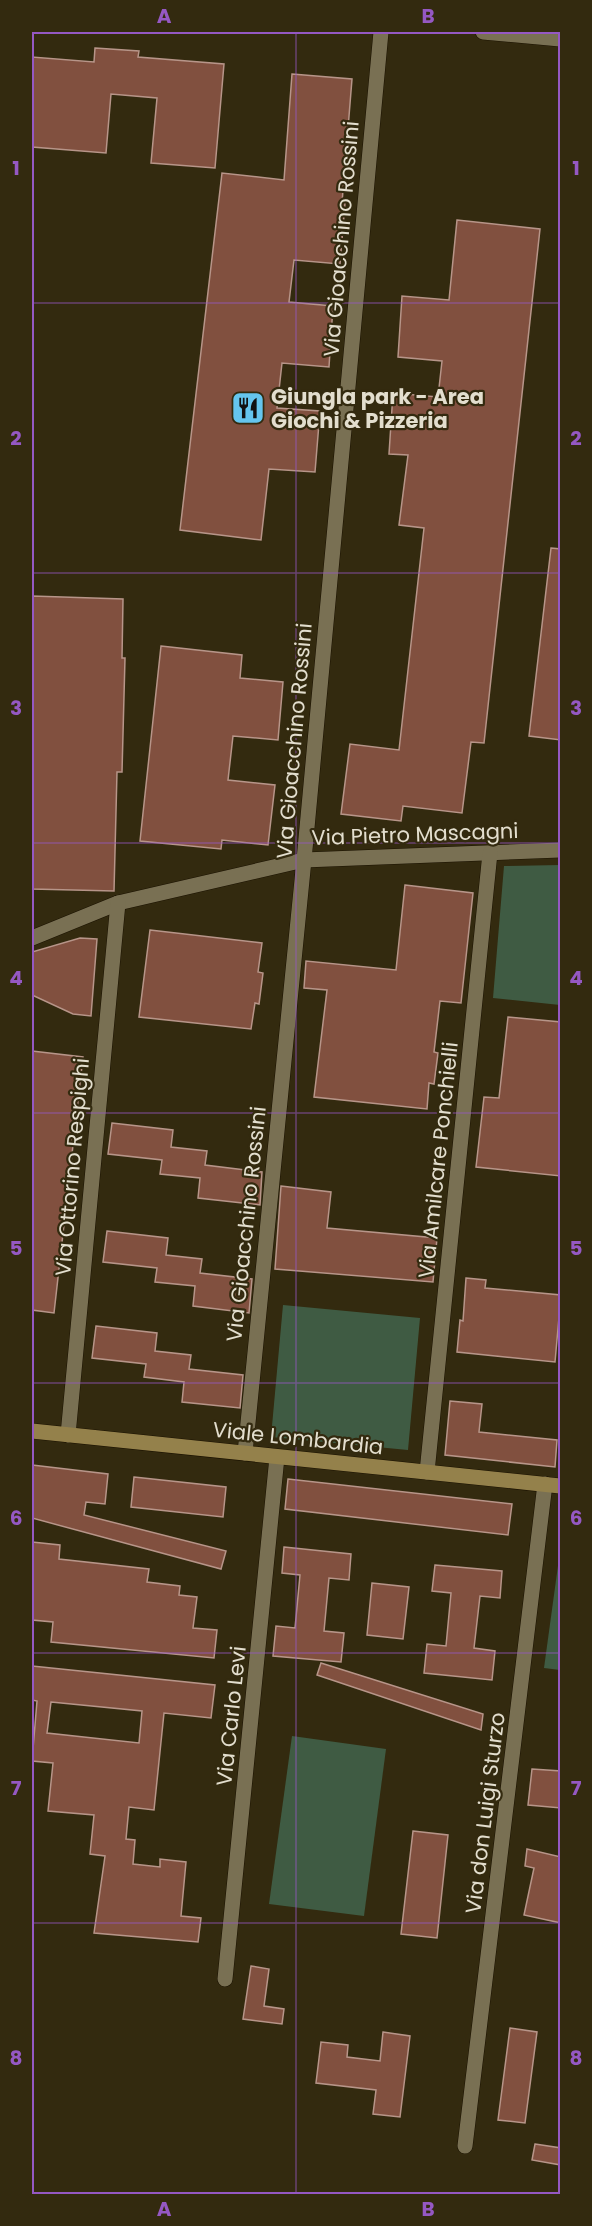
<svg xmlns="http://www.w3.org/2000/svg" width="592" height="2226" font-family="Poppins,sans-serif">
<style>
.green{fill:#3f5b43}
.building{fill:#81503f;stroke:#b79589;stroke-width:1.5;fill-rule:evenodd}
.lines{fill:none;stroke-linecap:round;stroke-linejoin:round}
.street-casing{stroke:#1b1200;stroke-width:16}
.secondary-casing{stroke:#1b1200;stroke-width:16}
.street{stroke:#797053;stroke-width:15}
.secondary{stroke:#94814b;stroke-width:15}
.grid{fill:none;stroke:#9558c3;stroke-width:1.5;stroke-opacity:0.55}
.labels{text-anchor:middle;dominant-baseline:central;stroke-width:4.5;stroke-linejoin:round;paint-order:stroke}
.street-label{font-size:21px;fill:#e3dece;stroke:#332a0f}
.poi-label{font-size:21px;font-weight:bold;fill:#e3dece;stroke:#332a0f;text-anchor:start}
.neatline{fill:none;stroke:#9558c3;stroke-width:2}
.grid-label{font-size:20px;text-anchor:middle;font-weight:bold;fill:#9558c3}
</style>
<rect width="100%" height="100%" fill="#332a0f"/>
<g class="green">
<polygon points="560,865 560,1005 493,998 504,866"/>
<polygon points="283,1305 420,1318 408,1450 271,1437"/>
<polygon points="560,1551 560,1670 544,1668"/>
<polygon points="292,1736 386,1749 364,1916 269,1904"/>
</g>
<g class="building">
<polygon points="95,48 139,51 138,57 224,64 215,168 151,163 157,98 111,94 106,153 32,147 32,57 94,62"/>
<polygon points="292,74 352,79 342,203 345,203 340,264 294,260 289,302 333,306 329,367 282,363 277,408 320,411 315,472 269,469 261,540 180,530 222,173 284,180"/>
<polygon points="457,220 540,229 484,743 471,742 462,813 403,806 401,821 341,814 350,744 399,750 424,528 399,525 408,455 389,454 393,393 438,397 442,361 398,357 402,296 449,300"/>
<polygon points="551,548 561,549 561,740 529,736"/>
<polygon points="32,596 123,599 122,658 125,658 122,772 117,772 114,891 32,889"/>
<polygon points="161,646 242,655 240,678 283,682 278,740 233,736 228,780 275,785 268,845 222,840 221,849 140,841"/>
<polygon points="405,885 473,893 461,1003 440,1001 434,1052 438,1053 434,1084 429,1083 427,1109 314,1097 327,990 304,988 306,961 396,970"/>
<polygon points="150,930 262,943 258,972 263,973 259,1004 255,1003 251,1029 139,1017"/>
<polygon points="80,938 97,939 91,1016 73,1014 32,995 32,952"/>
<polygon points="508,1017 561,1022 561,1176 476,1167 484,1097 499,1098"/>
<polygon points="32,1051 83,1057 54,1313 32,1310"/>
<polygon points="112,1123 173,1130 171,1147 207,1151 205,1165 262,1172 260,1205 198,1198 200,1178 160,1174 162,1160 108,1154"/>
<polygon points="281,1186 331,1192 327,1228 437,1238 433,1282 275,1269"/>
<polygon points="107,1231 168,1238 166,1255 202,1259 200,1273 252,1279 249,1313 193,1306 195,1286 155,1282 157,1268 103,1262"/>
<polygon points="466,1278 486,1280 485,1288 561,1295 555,1362 457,1352 460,1320 463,1321"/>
<polygon points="96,1326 157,1333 155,1351 191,1355 189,1369 243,1375 240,1408 182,1402 184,1382 144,1377 146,1364 92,1358"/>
<polygon points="450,1401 482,1404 479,1432 557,1440 555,1467 445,1455"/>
<polygon points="32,1465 108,1474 105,1504 86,1502 84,1515 226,1551 221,1569 32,1518"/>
<polygon points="134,1477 226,1487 223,1517 131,1507"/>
<polygon points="288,1479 512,1504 508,1535 285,1509"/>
<polygon points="32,1542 60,1545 59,1559 149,1569 147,1582 180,1586 179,1595 197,1597 193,1628 217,1630 214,1658 51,1642 53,1622 32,1620"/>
<polygon points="284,1547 351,1554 349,1580 329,1578 324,1631 344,1633 341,1662 273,1656 276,1626 295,1628 300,1575 282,1573"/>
<polygon points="435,1565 502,1571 500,1598 480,1596 474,1648 495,1651 492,1680 424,1673 427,1644 446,1646 451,1593 432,1591"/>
<polygon points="372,1583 409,1587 403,1639 367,1635"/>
<polygon points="321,1663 483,1714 481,1730 317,1675"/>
<path d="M32 1666 215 1685 211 1718 164 1713 154 1810 129 1807 126 1839 135 1840 133 1864 160 1867V1859L186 1862 181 1916 201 1918 198 1942 94 1933 105 1856 90 1854 94 1815 48 1811 53 1763 32 1761 37 1701 32 1700ZM51 1702 142 1711 139 1743 47 1733Z"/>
<polygon points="532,1769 561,1771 561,1808 528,1805"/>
<polygon points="413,1831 448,1835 437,1938 401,1934"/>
<polygon points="527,1849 561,1857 561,1923 524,1915 534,1868 525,1866"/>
<polygon points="251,1966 269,1969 264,2006 284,2009 282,2024 243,2019"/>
<polygon points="510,2028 537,2032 525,2123 498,2120"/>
<polygon points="383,2032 410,2036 400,2117 373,2114 376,2090 316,2083 321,2042 348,2045 347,2057 380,2061"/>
<polygon points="535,2144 561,2148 561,2165 532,2160"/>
</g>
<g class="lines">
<defs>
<g id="street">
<polyline points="483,32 560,39"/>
<polyline points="32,938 118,903 304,860 560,850"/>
<polyline points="68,1435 118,903"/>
<polyline points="245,1453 304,860 381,32"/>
<polyline points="427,1472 490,853"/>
<polyline points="225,1979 277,1457"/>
<polyline points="465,2146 545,1484"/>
</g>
<polyline id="secondary" points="32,1431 560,1486"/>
</defs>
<use href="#street" class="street-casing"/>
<use href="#secondary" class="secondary-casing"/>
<use href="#street" class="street"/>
<use href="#secondary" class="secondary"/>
</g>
<path class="grid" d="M296 32V2194M32 303H560M32 573H560M32 843H560M32 1113H560M32 1383H560M32 1653H560M32 1923H560"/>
<defs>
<symbol id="restaurant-square" viewBox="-11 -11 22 22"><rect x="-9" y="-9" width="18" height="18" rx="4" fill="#65c5ee" stroke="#332a0f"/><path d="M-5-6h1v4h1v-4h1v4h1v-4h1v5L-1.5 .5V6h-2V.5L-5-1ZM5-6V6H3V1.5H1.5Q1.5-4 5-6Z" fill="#111"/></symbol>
</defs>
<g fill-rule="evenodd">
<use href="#restaurant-square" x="229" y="389" width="38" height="38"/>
</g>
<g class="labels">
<g class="street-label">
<text transform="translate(341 239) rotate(-85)">Via Gioacchino Rossini</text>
<text transform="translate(294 741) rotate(-85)">Via Gioacchino Rossini</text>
<text transform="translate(415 834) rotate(-2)">Via Pietro Mascagni</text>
<text transform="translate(438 1160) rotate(-84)">Via Amilcare Ponchielli</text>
<text transform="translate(72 1167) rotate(-85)">Via Ottorino Respighi</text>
<text transform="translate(246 1224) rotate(-84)">Via Gioacchino Rossini</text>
<text transform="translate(298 1438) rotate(6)">Viale Lombardia</text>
<text transform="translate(231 1716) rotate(-84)">Via Carlo Levi</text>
<text transform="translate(485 1813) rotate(-83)">Via don Luigi Sturzo</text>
</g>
<g class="poi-label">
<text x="271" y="396">Giungla park - Area<tspan x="271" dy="24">Giochi &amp; Pizzeria</tspan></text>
</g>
</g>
<rect width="592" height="2226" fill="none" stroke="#332a0f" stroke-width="66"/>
<rect x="33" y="33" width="526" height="2160" class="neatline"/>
<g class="grid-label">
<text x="164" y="23">A</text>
<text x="428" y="23">B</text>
<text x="16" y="175">1</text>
<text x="576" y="175">1</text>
<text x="16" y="445">2</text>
<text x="576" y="445">2</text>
<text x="16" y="715">3</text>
<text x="576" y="715">3</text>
<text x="16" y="985">4</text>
<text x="576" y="985">4</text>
<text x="16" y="1255">5</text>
<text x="576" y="1255">5</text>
<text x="16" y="1525">6</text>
<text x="576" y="1525">6</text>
<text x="16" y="1795">7</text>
<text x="576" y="1795">7</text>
<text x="16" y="2065">8</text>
<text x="576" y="2065">8</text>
<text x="164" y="2216">A</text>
<text x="428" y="2216">B</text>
</g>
</svg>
